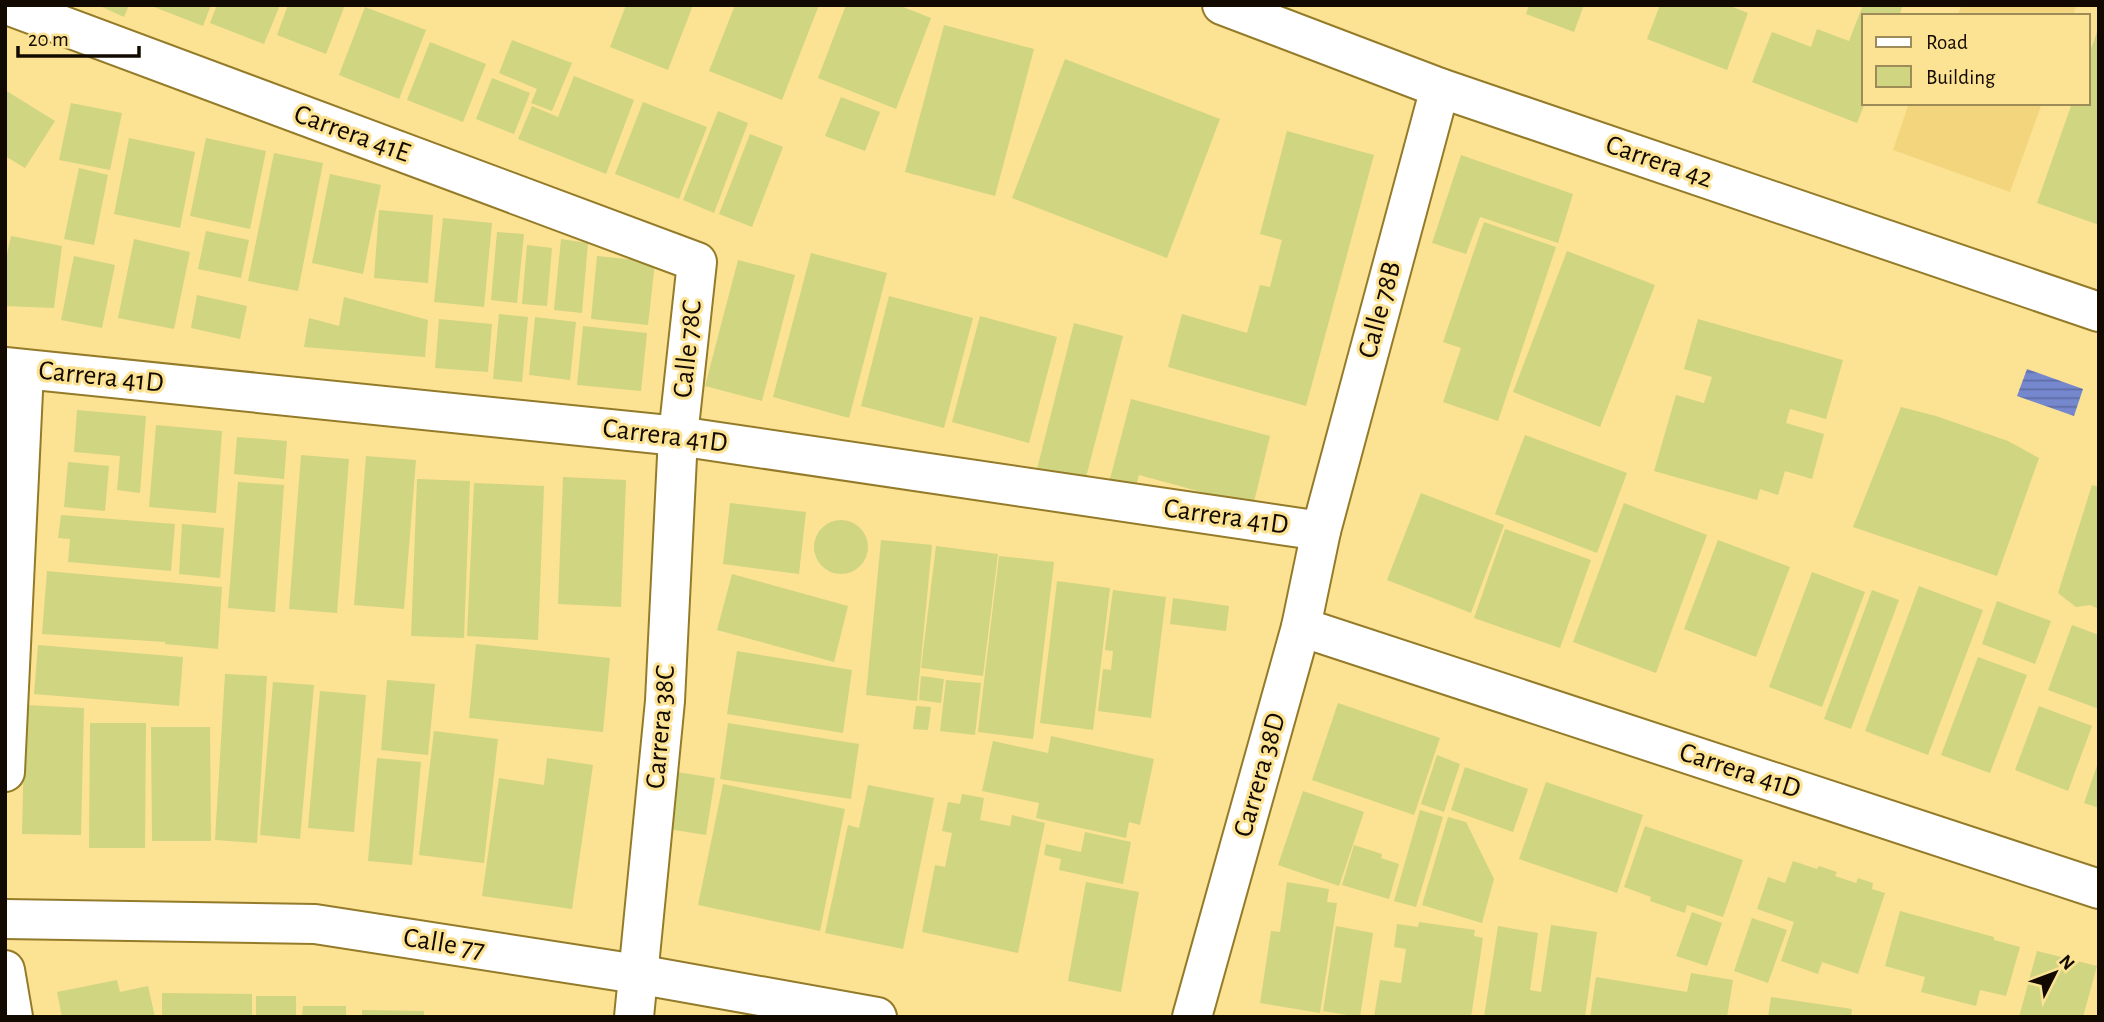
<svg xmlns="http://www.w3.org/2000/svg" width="2104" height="1022" font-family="'Alegreya Sans',sans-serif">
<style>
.built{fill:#f2d57d}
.water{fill:url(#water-rules)}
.building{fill:#d0d581}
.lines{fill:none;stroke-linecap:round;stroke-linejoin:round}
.minor-casing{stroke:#947b2a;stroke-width:42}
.minor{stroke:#fff;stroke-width:38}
.labels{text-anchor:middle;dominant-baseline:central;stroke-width:6;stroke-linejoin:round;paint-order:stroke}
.street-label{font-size:28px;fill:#120a00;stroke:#fce293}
</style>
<defs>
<pattern id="water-rules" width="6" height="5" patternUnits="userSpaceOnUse" patternTransform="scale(1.75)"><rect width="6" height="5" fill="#7588ce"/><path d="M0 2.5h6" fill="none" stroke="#5f6da5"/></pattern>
</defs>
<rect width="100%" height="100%" fill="#fce293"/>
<g class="built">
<polygon points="1961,5 2076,5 2073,16 1958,16"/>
<polygon points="1909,103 2042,103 2010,192 1893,150"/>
</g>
<polygon class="water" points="2027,369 2083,389 2074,416 2017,396"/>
<g class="building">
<polygon points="98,5 129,5 124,17"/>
<polygon points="149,5 211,5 203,26"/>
<polygon points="217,5 280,5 264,44 210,23"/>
<polygon points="288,5 345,5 326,54 277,35"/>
<polygon points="626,5 693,5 668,70 610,47"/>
<polygon points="735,5 819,5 782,100 709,71"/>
<polygon points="846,5 898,5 931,18 896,109 818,78"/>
<polygon points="1529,5 1584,5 1574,32 1526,14"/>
<polygon points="1660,5 1728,5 1748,13 1727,70 1647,39"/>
<polygon points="1863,5 1903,5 1899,16 1864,16 1865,103 1857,123 1752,82 1772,32 1811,47 1817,29 1849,41"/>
<polygon points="365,7 426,30 399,99 339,75"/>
<polygon points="944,25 1034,49 995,196 905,172"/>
<polygon points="2098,29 2099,29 2099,225 2037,203 2072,103 2088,103 2088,58"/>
<polygon points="512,40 572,63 552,111 531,103 537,89 499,73"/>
<polygon points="430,42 486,64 463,122 407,100"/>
<polygon points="1065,59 1220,119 1167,258 1012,198"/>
<polygon points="574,76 634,100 606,174 518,139 532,106 558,117"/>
<polygon points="492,78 530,93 514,134 476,119"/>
<polygon points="5,90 55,121 25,168 5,156"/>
<polygon points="841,97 880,112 865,151 825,136"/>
<polygon points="643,102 707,127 679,199 615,174"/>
<polygon points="71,103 122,113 110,170 59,160"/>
<polygon points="718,111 748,123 714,213 683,200"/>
<polygon points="1287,131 1374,155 1306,406 1168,367 1182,314 1247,333 1260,285 1270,287 1282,240 1260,234"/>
<polygon points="750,134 783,147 752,227 719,214"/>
<polygon points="129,138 195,152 180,228 114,214"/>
<polygon points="206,138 266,151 250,229 190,216"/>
<polygon points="274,153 323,163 298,291 248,281"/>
<polygon points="1461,155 1573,194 1558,243 1480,217 1466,254 1432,243"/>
<polygon points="79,168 108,175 94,245 64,239"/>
<polygon points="330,174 381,185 363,274 312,263"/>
<polygon points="379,210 433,215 428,283 374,278"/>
<polygon points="443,218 492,223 484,307 434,302"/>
<polygon points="1484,222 1556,247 1498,421 1443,402 1461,348 1443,342"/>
<polygon points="206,231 249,240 241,278 198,269"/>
<polygon points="497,232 524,234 517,303 491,300"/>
<polygon points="11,236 62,246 54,308 5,306 5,263"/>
<polygon points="134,239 190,252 174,329 118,318"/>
<polygon points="561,239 588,243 582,313 554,310"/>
<polygon points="527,245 552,248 547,306 522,304"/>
<polygon points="1567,251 1655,285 1600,427 1513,392"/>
<polygon points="811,253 887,273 849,418 773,397"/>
<polygon points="74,256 115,265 102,328 61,320"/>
<polygon points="597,256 655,262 648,325 591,319"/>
<polygon points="738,260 795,275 762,401 705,386"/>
<polygon points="197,295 247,306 240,339 191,328"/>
<polygon points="889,296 973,318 944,428 861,406"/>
<polygon points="344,297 428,320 425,357 304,347 309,318 339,326"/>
<polygon points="499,314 528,317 522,382 493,379"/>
<polygon points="980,316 1057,337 1029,443 952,422"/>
<polygon points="535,317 576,322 570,380 529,375"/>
<polygon points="439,319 492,324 488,372 435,368"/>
<polygon points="1698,319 1843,360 1826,419 1790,409 1786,423 1824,434 1812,479 1785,471 1778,495 1760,489 1757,500 1654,471 1676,395 1704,403 1712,377 1684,369"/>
<polygon points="1074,323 1123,336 1085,481 1037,469"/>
<polygon points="583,326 647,333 641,391 577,385"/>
<polygon points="1131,399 1270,436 1253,506 1139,475 1136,486 1110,479"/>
<polygon points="1901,407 1936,416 2008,441 2039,458 1997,576 1853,527"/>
<polygon points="77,410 146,416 140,493 117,490 120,456 74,452"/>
<polygon points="156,425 222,431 216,513 149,507"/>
<polygon points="1525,435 1627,473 1597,553 1495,514"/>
<polygon points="237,437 287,441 284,479 234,474"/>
<polygon points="301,455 349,459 337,613 289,609"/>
<polygon points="366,456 416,460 404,609 354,605"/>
<polygon points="68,462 109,466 105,511 64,507"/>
<polygon points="563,477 626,480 621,607 558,604"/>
<polygon points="417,479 470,481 464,638 411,636"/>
<polygon points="238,482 284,485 275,612 228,608"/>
<polygon points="474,483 544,486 538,640 467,636"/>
<polygon points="2092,485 2099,487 2099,609 2090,605 2076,607 2058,593"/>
<polygon points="1421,493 1504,525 1471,613 1387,580"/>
<polygon points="730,503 806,512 799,574 723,564"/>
<polygon points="1624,503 1707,535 1656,673 1573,642"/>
<polygon points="61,515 175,524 171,571 68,562 70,539 58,538"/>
<circle cx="841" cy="547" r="27"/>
<polygon points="182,524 224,528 220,578 179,574"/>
<polygon points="1505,529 1591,560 1560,648 1474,618"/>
<polygon points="881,540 932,545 917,701 866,695"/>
<polygon points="1718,540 1790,567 1756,657 1684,629"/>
<polygon points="936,546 998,554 983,676 921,668"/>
<polygon points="999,556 1054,562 1033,739 978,732"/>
<polygon points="47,571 222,587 218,649 165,644 165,642 42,634"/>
<polygon points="1812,572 1865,592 1822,707 1769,687"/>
<polygon points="732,574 848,606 834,662 717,630"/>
<polygon points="1057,581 1110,588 1093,730 1040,723"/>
<polygon points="1919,586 1983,610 1928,755 1865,731"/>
<polygon points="1113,590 1166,597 1151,718 1098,711 1103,669 1111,670 1113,651 1105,650"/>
<polygon points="1872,590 1899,600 1851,729 1824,719"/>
<polygon points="1173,598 1229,606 1226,631 1170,624"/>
<polygon points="1997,601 2051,621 2035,664 1982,644"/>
<polygon points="2072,625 2099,635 2099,709 2048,690"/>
<polygon points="476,644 610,658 603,732 469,718"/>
<polygon points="38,645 183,657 179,706 34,694"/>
<polygon points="737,651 852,670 843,733 727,714"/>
<polygon points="1978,657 2027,675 1990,773 1941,755"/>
<polygon points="225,674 267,676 257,843 215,840"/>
<polygon points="921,676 944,679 941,703 919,700"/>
<polygon points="387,680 435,684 428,755 381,750"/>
<polygon points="946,680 981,683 975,735 940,731"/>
<polygon points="273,682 314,685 300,839 260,835"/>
<polygon points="320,691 366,695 354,832 308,828"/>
<polygon points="1338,703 1440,738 1414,815 1312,780"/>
<polygon points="25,705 84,708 81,835 22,834"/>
<polygon points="916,706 931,707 928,730 913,729"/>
<polygon points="2039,706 2092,726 2068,791 2015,770"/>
<polygon points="90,723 146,723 145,848 89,848"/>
<polygon points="728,723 859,744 851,799 720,779"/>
<polygon points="151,727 210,727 211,841 152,841"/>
<polygon points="434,731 498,739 484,863 419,855"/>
<polygon points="1051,736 1154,759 1140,825 1129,822 1126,838 1036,818 1039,803 982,791 993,741 1048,753"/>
<polygon points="1437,755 1460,764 1444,812 1421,804"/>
<polygon points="377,758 421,762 412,865 368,861"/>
<polygon points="547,758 593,765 572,909 482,896 499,778 544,785"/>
<polygon points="2098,763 2099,763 2099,808 2084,803"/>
<polygon points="1465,767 1528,789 1513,832 1451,810"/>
<polygon points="677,772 715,778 706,835 668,829"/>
<polygon points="1546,782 1643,815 1617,893 1519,859"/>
<polygon points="723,784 845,809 820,931 698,905"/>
<polygon points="868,785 934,798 903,949 825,933 848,825 859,828"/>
<polygon points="1303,791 1364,812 1339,886 1278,865"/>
<polygon points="962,794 984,798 980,820 1010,826 1012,815 1045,823 1018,953 922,932 935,865 945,867 952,833 942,831 948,802 960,804"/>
<polygon points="1420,810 1443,817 1416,907 1394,901"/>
<polygon points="1448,817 1466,822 1494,879 1482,923 1422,905"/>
<polygon points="1645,826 1743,860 1723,917 1687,905 1685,913 1650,901 1651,897 1624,887"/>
<polygon points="1085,832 1131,842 1123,884 1059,870 1061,859 1044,855 1046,844 1081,852"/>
<polygon points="1354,845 1382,854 1381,858 1399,864 1389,899 1342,885"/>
<polygon points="1793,861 1817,869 1819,866 1837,872 1835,876 1856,883 1858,878 1873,883 1872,889 1885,893 1858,974 1822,962 1818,974 1781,961 1794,922 1757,909 1768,877 1785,883"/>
<polygon points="1086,882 1139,892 1121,992 1068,981"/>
<polygon points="1287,882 1329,889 1327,902 1337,903 1320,1013 1260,1003 1271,931 1280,932"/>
<polygon points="1900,911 1994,937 1994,940 2020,947 2006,996 1980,990 1976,1006 1921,992 1925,977 1885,966"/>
<polygon points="1692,912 1722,923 1707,966 1676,956"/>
<polygon points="1752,918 1787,930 1768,983 1734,971"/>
<polygon points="1419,922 1475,930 1474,936 1483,938 1471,1017 1374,1017 1380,980 1401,983 1406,949 1394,947 1397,924 1418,927"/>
<polygon points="1551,925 1597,932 1585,1017 1484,1017 1498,926 1538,933 1530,990 1541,992"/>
<polygon points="1336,926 1373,933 1360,1017 1323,1011"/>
<polygon points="2037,951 2097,966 2083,1017 2019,1017"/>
<polygon points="1691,973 1733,980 1727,1017 1590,1017 1596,977 1687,992"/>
<polygon points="117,980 120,992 148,986 155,1017 62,1017 57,992"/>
<polygon points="162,993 252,994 252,1017 162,1017"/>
<rect x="256" y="996" width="40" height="21"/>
<polygon points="1771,997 1852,1009 1851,1017 1768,1017"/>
<polygon points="303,1006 346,1006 346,1017 302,1017"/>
<polygon points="362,1010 424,1011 424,1017 362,1017"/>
</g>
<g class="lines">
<defs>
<g id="minor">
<polyline points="7,5 697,262 678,436 665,701 634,1017"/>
<polyline points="1222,5 1440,88 2099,312"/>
<polyline points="5,367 678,436 1321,531"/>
<polyline points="1301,627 2099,889"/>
<polyline points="5,772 24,370"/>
<polyline points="5,919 315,924 637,974 877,1017"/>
<polyline points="5,970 13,1017"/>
<polyline points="1192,1017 1301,627 1321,531 1440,88"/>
</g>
</defs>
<use href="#minor" class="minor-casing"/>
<use href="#minor" class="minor"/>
</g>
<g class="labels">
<g class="street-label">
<text transform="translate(352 134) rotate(20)">Carrera 41E</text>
<text transform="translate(1659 162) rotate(19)">Carrera 42</text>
<text transform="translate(1380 310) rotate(-75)">Calle 78B</text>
<text transform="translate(688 349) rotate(-84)">Calle 78C</text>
<text transform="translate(101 377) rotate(6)">Carrera 41D</text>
<text transform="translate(665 436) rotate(7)">Carrera 41D</text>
<text transform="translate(1226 517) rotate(8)">Carrera 41D</text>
<text transform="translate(661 727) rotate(-85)">Carrera 38C</text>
<text transform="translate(1740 771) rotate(18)">Carrera 41D</text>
<text transform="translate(1260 775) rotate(-74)">Carrera 38D</text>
<text transform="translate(444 944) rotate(9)">Calle 77</text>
</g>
</g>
<rect width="2104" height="1022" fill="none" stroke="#120a00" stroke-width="14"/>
<rect x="1862" y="14" width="228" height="91" fill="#fce293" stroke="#9e8c58" stroke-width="2"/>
<rect x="1876" y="37" width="35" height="10" fill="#ffffff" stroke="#9e8c58" stroke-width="2"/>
<text x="1926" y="49" font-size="21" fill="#120a00">Road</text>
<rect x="1876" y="66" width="35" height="21" fill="#d0d581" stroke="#9e8c58" stroke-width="2"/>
<text x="1926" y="84" font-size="21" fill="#120a00">Building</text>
<g transform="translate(2055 973) rotate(48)" stroke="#fce293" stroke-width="5" paint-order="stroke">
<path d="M0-5L12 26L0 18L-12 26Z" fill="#120a00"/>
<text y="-10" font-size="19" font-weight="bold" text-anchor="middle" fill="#120a00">N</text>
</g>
<path d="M18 46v10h121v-10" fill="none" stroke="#120a00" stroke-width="3.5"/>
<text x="28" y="46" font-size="21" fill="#120a00" stroke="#fce293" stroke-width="5" paint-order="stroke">20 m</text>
</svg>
